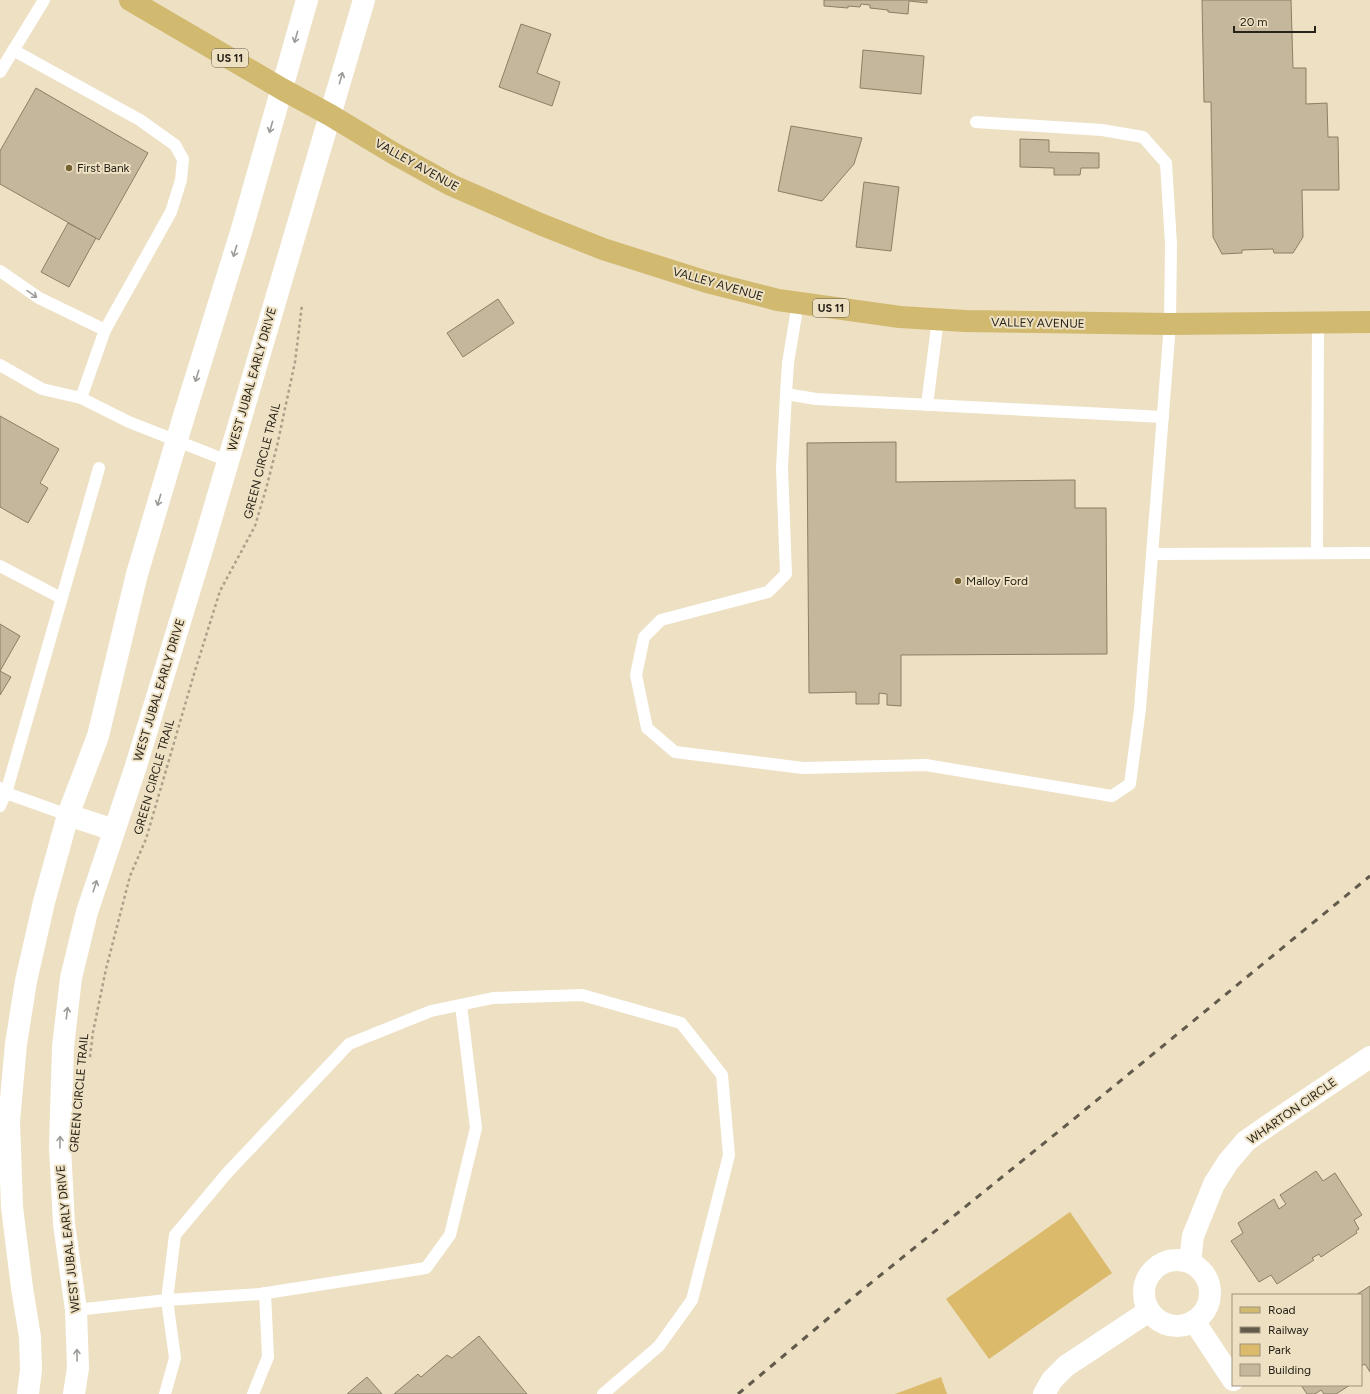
<svg xmlns="http://www.w3.org/2000/svg" width="1370" height="1394" font-family="Figtree,sans-serif">
<style>
.green{fill:#dbba6b}
.building{fill:#c4b79b;stroke:#8b7f65}
.lines{fill:none;stroke-linecap:round;stroke-linejoin:round}
.path{stroke:#aba18a;stroke-width:2.5;stroke-dasharray:3 3;stroke-linecap:butt}
.lane{stroke:#fff;stroke-width:12}
.street{stroke:#fff;stroke-width:22}
.secondary{stroke:#fff;stroke-width:22}
.primary{stroke:#d2b970;stroke-width:22}
.rail{stroke:#625a4b;stroke-width:3;stroke-dasharray:7 7;stroke-linecap:butt}
.oneway{stroke:#9e9c98}
.poi-dot{fill:#776332;stroke:#ede0c3;stroke-width:1.5}
.labels{text-anchor:middle;dominant-baseline:central;stroke-width:4;stroke-linejoin:round;paint-order:stroke}
.shield{fill:#ede0c3;stroke:#635c4c;stroke-width:1}
.shield-label{font-size:11px;font-weight:bold;fill:#282319}
.street-label{font-size:12px;fill:#282319;stroke:#ede0c3}
.poi-label{font-size:12px;fill:#282319;stroke:#ede0c3;text-anchor:start}
</style>
<rect width="100%" height="100%" fill="#ede0c3"/>
<g class="green">
<polygon points="1070,1212 1112,1273 989,1359 946,1299"/>
<polygon points="941,1377 947,1394 895,1394"/>
</g>
<g class="building">
<polygon points="824,0 927,0 927,3 909,1 908,14 888,12 888,10 870,8 870,5 861,4 860,7 848,6 848,8 824,6"/>
<polygon points="1202,0 1291,0 1293,68 1306,68 1306,104 1327,103 1328,137 1338,137 1339,190 1302,190 1303,237 1293,253 1274,253 1273,249 1242,250 1242,253 1222,254 1213,237 1211,102 1204,102"/>
<polygon points="521,24 551,34 537,73 560,82 552,106 499,87"/>
<polygon points="863,50 924,56 921,94 860,88"/>
<polygon points="36,88 148,153 99,240 0,184 0,151"/>
<polygon points="791,126 862,138 854,164 822,201 778,191"/>
<polygon points="1020,139 1049,140 1049,152 1099,153 1099,168 1081,168 1080,175 1054,175 1054,168 1020,167"/>
<polygon points="864,182 899,187 891,251 856,247"/>
<polygon points="68,223 96,238 69,287 41,272"/>
<polygon points="498,299 514,323 463,357 447,333"/>
<polygon points="0,416 59,449 40,483 48,488 28,523 0,507"/>
<polygon points="896,442 896,482 1075,480 1075,508 1106,508 1107,654 901,655 901,706 887,705 887,694 879,693 879,704 856,704 856,692 809,693 807,443"/>
<polygon points="0,624 20,636 0,671 11,677 0,695"/>
<polygon points="1316,1171 1323,1181 1335,1173 1362,1215 1354,1220 1359,1229 1356,1231 1357,1233 1321,1257 1319,1254 1312,1258 1314,1260 1277,1284 1271,1275 1259,1282 1231,1241 1243,1233 1238,1223 1274,1199 1279,1209 1286,1204 1280,1195"/>
<polygon points="1370,1286 1370,1372 1365,1364 1361,1366 1361,1295 1356,1295"/>
<polygon points="479,1336 527,1394 394,1394 418,1374 421,1377 447,1355 452,1358"/>
<polygon points="367,1377 382,1394 347,1394"/>
<polygon points="1301,1385 1350,1385 1336,1394 1324,1394 1321,1390 1315,1394 1307,1394"/>
</g>
<g class="lines">
<polyline class="path" points="90,1057 93,1032 106,969 130,876 146,839 194,674 220,591 255,526 266,489 277,446 295,362 302,305"/>
<g class="lane">
<polyline points="13,50 140,120 175,145 183,159 181,180 171,212 105,330 81,398"/>
<polyline points="0,72 44,0"/>
<polyline points="0,271 39,298 105,330"/>
<polyline points="798,303 788,363 786,394 816,399 1163,417"/>
<polyline points="0,365 42,389 81,398 129,422 228,461"/>
<polyline points="786,394 782,468 786,574 768,592 661,620 644,637 636,675 647,728 675,752 803,768 926,765 1112,796 1130,784 1140,709 1170,324 1171,244 1166,163 1143,137 1102,130 976,122"/>
<polyline points="927,405 938,319"/>
<polyline points="1317,553 1318,323"/>
<polyline points="1152,554 1370,553"/>
<polyline points="0,566 61,598"/>
<polyline points="0,788 6,793 99,468"/>
<polyline points="0,806 6,793 68,815"/>
<polyline points="76,1310 167,1300 175,1235 228,1172 349,1044 431,1011 493,998 582,995 681,1023 722,1075 729,1155 692,1300 659,1346 603,1394"/>
<polyline points="165,1394 175,1358 167,1300 260,1294 426,1268 450,1235 476,1128 461,1005"/>
<polyline points="253,1394 268,1357 265,1293"/>
</g>
<g class="street">
<polyline points="68,815 114,830"/>
<circle cx="1177" cy="1293" r="33"/>
<polyline points="1190,1262 1193,1236 1214,1184 1228,1162 1246,1141 1269,1125 1370,1057"/>
<polyline points="1194,1321 1233,1380"/>
<polyline points="1044,1394 1052,1380 1066,1366 1149,1311"/>
</g>
<g class="secondary">
<polyline points="28,1394 31,1370 30,1337 22,1288 12,1207 9,1121 16,1044 26,981 44,902 68,815 98,736 137,574 184,416 242,229 307,0"/>
<polyline points="74,1394 78,1368 76,1310 64,1224 60,1147 63,1047 71,978 87,912 135,769 204,543 364,0"/>
</g>
<polyline class="primary" points="130,0 282,89 330,115 393,153 451,185 540,224 603,249 707,282 778,300 900,317 965,321 1170,324 1370,322"/>
<polyline class="rail" points="738,1394 856,1295 1069,1123 1370,876"/>
</g>
<defs><path id="oneway-shaft" d="M-6 0H5M1.5-3L5.5 0L1.5 3" fill="none" stroke-width="1.6" stroke-linecap="round" stroke-linejoin="round"/></defs>
<g class="oneway">
<use href="#oneway-shaft" transform="translate(296 37) rotate(106)"/>
<use href="#oneway-shaft" transform="translate(341 78) rotate(-74)"/>
<use href="#oneway-shaft" transform="translate(271 127) rotate(106)"/>
<use href="#oneway-shaft" transform="translate(235 251) rotate(107)"/>
<use href="#oneway-shaft" transform="translate(32 294) rotate(35)"/>
<use href="#oneway-shaft" transform="translate(197 376) rotate(107)"/>
<use href="#oneway-shaft" transform="translate(159 500) rotate(107)"/>
<use href="#oneway-shaft" transform="translate(95 886) rotate(-72)"/>
<use href="#oneway-shaft" transform="translate(67 1013) rotate(-83)"/>
<use href="#oneway-shaft" transform="translate(60 1142) rotate(-89)"/>
<use href="#oneway-shaft" transform="translate(77 1355) rotate(-91)"/>
</g>
<g class="poi-dot">
<circle cx="69" cy="168" r="4"/>
<circle cx="958" cy="581" r="4"/>
</g>
<g class="labels">
<g class="shield">
<rect x="212" y="49" width="36" height="18" rx="3"/>
<rect x="813" y="299" width="36" height="18" rx="3"/>
</g>
<g class="shield-label">
<text x="230" y="58">US 11</text>
<text x="831" y="308">US 11</text>
</g>
<g class="street-label">
<text transform="translate(417 165) rotate(29)">VALLEY AVENUE</text>
<text transform="translate(718 284) rotate(16)">VALLEY AVENUE</text>
<text transform="translate(1038 323) rotate(1)">VALLEY AVENUE</text>
<text transform="translate(252 379) rotate(-74)">WEST JUBAL EARLY DRIVE</text>
<text transform="translate(262 461) rotate(-76)">GREEN CIRCLE TRAIL</text>
<text transform="translate(159 690) rotate(-73)">WEST JUBAL EARLY DRIVE</text>
<text transform="translate(154 777) rotate(-74)">GREEN CIRCLE TRAIL</text>
<text transform="translate(79 1093) rotate(-85)">GREEN CIRCLE TRAIL</text>
<text transform="translate(1292 1111) rotate(-35)">WHARTON CIRCLE</text>
<text transform="translate(68 1239) rotate(-96)">WEST JUBAL EARLY DRIVE</text>
</g>
<g class="poi-label">
<text x="77" y="168">First Bank</text>
<text x="966" y="581">Malloy Ford</text>
</g>
</g>
<rect x="1232" y="1294" width="130" height="92" fill="#ede0c3" stroke="#9e947f"/>
<rect x="1240" y="1307" width="20" height="6" fill="#d2b970" stroke="#9e947f"/>
<text x="1268" y="1314" font-size="12" fill="#282319">Road</text>
<rect x="1240" y="1327" width="20" height="6" fill="#625a4b" stroke="#9e947f"/>
<text x="1268" y="1334" font-size="12" fill="#282319">Railway</text>
<rect x="1240" y="1344" width="20" height="12" fill="#dbba6b" stroke="#9e947f"/>
<text x="1268" y="1354" font-size="12" fill="#282319">Park</text>
<rect x="1240" y="1364" width="20" height="12" fill="#c4b79b" stroke="#9e947f"/>
<text x="1268" y="1374" font-size="12" fill="#282319">Building</text>
<path d="M1234 26v6h81v-6" fill="none" stroke="#282319" stroke-width="2"/>
<text x="1240" y="26" font-size="12" fill="#282319" stroke="#ede0c3" stroke-width="3" paint-order="stroke">20 m</text>
</svg>
